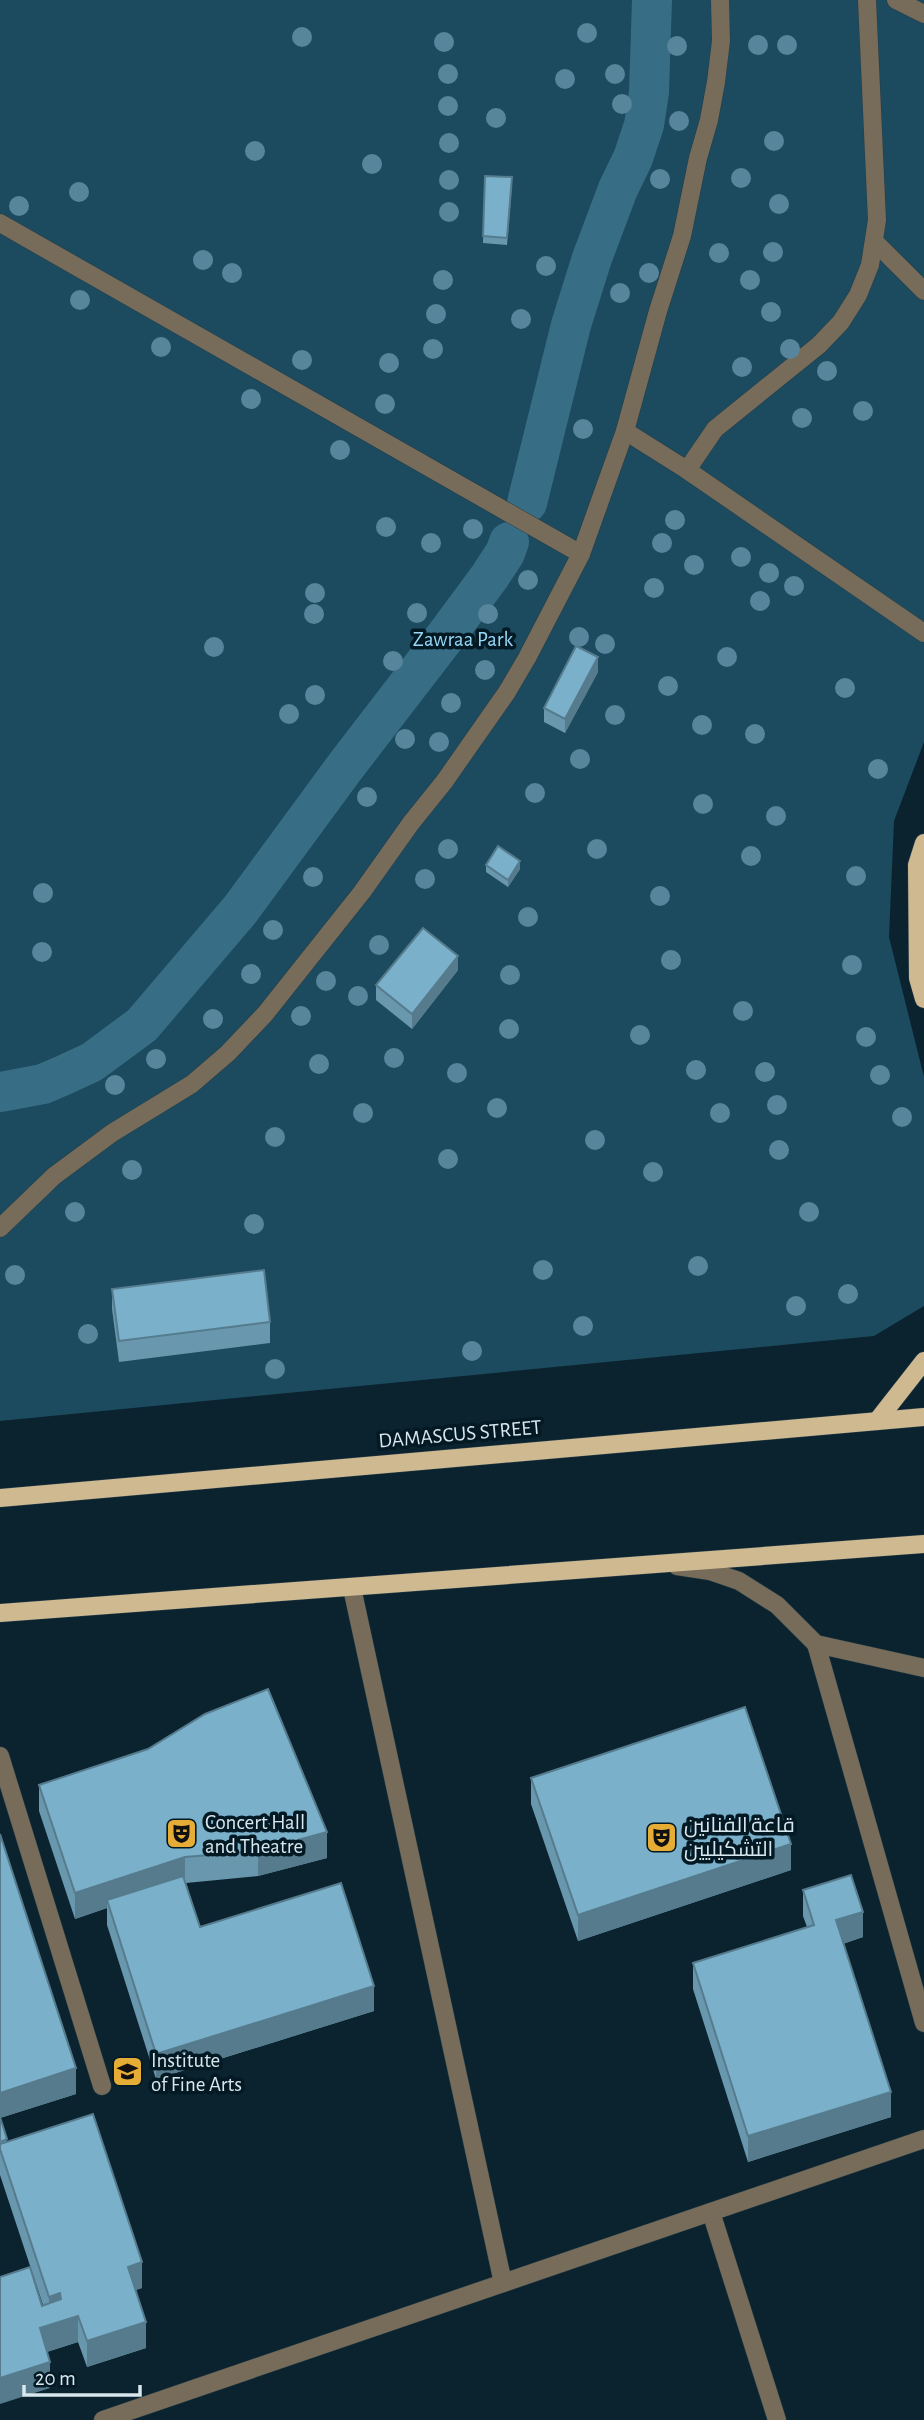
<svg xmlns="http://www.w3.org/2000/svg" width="924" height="2420" font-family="'Alegreya Sans',Cairo,sans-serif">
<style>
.green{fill:#1c4a5e}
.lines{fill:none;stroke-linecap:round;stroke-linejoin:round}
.canal{stroke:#376d85;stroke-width:40}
.minor-casing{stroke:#283e49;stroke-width:19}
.major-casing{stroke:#283e49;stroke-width:19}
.minor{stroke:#766c59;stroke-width:18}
.major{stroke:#ceb991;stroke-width:18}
.tree{fill:#57869c}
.wall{fill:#6997ae}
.shaded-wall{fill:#557b8d}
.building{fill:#7ab0ca;stroke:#557b8d;stroke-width:2}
.labels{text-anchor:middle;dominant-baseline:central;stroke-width:7;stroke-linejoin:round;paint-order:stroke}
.park-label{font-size:21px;fill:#96d7f6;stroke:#031924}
.street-label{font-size:21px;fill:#d8e6ed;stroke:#031924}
.poi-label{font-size:21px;fill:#d8e6ed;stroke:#031924;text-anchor:start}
</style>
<rect width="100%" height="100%" fill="#0b232e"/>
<polygon class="green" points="0,0 924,0 924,742 894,821 889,937 924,1077 924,1306 874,1336 0,1421"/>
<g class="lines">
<g class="canal">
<polyline points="527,503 571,325 592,258 618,189 633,158 644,125 649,92 652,0"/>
<polyline points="0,1092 43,1084 64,1075 92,1062 142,1025 240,910 345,767 445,637 490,576 505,553 509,542"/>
</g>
<defs>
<g id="minor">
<polyline points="896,0 924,14"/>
<polyline points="0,223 581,554"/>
<polyline points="875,242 924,291"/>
<polyline points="625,431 687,470 924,633"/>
<polyline points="687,470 715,429 819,345 841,322 858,295 870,265 877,220 867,0"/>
<polyline points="0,1228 54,1176 112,1133 192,1084 228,1053 265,1014 362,892 411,823 444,782 507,692 527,658 581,554 625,431 658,311 682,236 698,158 709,120 716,82 721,41 720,0"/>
<polyline points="677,1566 710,1571 739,1581 777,1605 816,1644 924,1668"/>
<polyline points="352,1588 503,2283"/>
<polyline points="816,1644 924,2023"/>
<polyline points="0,1756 102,2086"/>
<polyline points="711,2212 777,2420"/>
<polyline points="103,2420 924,2139"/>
</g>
<g id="major">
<polyline points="924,843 917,865 918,978 924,999"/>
<polyline points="877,1421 924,1361"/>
<polyline points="0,1498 924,1417"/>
<polyline points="0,1613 924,1544"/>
</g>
</defs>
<use href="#minor" class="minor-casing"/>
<use href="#major" class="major-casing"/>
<use href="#minor" class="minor"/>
<use href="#major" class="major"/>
</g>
<g class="tree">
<circle cx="587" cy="33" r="10"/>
<circle cx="302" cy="37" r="10"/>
<circle cx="444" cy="42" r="10"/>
<circle cx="758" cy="45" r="10"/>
<circle cx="787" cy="45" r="10"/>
<circle cx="677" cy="46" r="10"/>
<circle cx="448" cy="74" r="10"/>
<circle cx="615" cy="74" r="10"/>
<circle cx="565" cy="79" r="10"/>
<circle cx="622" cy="104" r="10"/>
<circle cx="448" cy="106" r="10"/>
<circle cx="496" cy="118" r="10"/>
<circle cx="679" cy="121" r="10"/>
<circle cx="774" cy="141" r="10"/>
<circle cx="449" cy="143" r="10"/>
<circle cx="255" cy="151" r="10"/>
<circle cx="372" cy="164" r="10"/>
<circle cx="741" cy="178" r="10"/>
<circle cx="660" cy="179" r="10"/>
<circle cx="449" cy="180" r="10"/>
<circle cx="79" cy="192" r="10"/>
<circle cx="779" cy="204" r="10"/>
<circle cx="19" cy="206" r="10"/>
<circle cx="449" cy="212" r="10"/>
<circle cx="773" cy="252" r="10"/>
<circle cx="719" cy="253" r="10"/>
<circle cx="203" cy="260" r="10"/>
<circle cx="546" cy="266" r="10"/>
<circle cx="232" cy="273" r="10"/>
<circle cx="649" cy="273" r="10"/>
<circle cx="443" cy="280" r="10"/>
<circle cx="750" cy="280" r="10"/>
<circle cx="620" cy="293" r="10"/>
<circle cx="80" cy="300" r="10"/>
<circle cx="771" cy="312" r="10"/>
<circle cx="436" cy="314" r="10"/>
<circle cx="521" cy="319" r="10"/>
<circle cx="161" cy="347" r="10"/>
<circle cx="433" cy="349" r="10"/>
<circle cx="790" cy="349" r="10"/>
<circle cx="302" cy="360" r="10"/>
<circle cx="389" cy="363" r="10"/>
<circle cx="742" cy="367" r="10"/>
<circle cx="827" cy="371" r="10"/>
<circle cx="251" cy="399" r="10"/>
<circle cx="385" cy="404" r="10"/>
<circle cx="863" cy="411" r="10"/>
<circle cx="802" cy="418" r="10"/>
<circle cx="583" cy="429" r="10"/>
<circle cx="340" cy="450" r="10"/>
<circle cx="675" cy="520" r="10"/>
<circle cx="386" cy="527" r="10"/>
<circle cx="473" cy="529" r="10"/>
<circle cx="431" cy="543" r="10"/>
<circle cx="662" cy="543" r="10"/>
<circle cx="741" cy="557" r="10"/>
<circle cx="694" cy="565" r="10"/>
<circle cx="769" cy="573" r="10"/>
<circle cx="528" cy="580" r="10"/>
<circle cx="794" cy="586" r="10"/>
<circle cx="654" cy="588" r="10"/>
<circle cx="315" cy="593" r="10"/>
<circle cx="760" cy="601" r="10"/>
<circle cx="417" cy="613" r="10"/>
<circle cx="314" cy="614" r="10"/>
<circle cx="488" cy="614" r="10"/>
<circle cx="579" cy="637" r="10"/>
<circle cx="605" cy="644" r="10"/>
<circle cx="214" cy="647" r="10"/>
<circle cx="727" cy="657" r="10"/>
<circle cx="393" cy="661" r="10"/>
<circle cx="485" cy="670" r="10"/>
<circle cx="668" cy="686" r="10"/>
<circle cx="845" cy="688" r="10"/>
<circle cx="315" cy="695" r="10"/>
<circle cx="451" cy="703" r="10"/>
<circle cx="289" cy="714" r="10"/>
<circle cx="615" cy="715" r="10"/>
<circle cx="702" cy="725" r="10"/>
<circle cx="755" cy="734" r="10"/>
<circle cx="405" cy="739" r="10"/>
<circle cx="439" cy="742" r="10"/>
<circle cx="580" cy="759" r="10"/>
<circle cx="878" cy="769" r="10"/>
<circle cx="535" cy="793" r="10"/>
<circle cx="367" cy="797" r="10"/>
<circle cx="703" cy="804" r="10"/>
<circle cx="776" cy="816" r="10"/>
<circle cx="448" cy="849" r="10"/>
<circle cx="597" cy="849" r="10"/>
<circle cx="751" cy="856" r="10"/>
<circle cx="856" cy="876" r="10"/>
<circle cx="313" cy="877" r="10"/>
<circle cx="425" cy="879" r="10"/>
<circle cx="43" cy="893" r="10"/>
<circle cx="660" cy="896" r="10"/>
<circle cx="528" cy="917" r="10"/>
<circle cx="273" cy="930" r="10"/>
<circle cx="379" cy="945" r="10"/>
<circle cx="42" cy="952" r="10"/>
<circle cx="671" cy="960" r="10"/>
<circle cx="852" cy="965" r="10"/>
<circle cx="251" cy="974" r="10"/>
<circle cx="510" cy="975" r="10"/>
<circle cx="326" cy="981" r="10"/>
<circle cx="358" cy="996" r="10"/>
<circle cx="743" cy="1011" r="10"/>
<circle cx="301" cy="1016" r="10"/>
<circle cx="213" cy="1019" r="10"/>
<circle cx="509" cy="1029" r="10"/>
<circle cx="640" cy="1035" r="10"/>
<circle cx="866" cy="1037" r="10"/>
<circle cx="394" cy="1058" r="10"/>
<circle cx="156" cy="1059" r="10"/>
<circle cx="319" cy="1064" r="10"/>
<circle cx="696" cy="1070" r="10"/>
<circle cx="765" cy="1072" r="10"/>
<circle cx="457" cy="1073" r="10"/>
<circle cx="880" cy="1075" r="10"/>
<circle cx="115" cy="1085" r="10"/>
<circle cx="777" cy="1105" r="10"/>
<circle cx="497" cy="1108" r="10"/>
<circle cx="363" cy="1113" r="10"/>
<circle cx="720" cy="1113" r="10"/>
<circle cx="902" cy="1117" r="10"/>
<circle cx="275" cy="1137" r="10"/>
<circle cx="595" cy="1140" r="10"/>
<circle cx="779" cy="1150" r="10"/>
<circle cx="448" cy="1159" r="10"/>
<circle cx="132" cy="1170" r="10"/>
<circle cx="653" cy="1172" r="10"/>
<circle cx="75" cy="1212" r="10"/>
<circle cx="809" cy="1212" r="10"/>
<circle cx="254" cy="1224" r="10"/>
<circle cx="698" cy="1266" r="10"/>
<circle cx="543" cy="1270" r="10"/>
<circle cx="15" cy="1275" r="10"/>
<circle cx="848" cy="1294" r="10"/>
<circle cx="796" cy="1306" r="10"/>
<circle cx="583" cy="1326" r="10"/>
<circle cx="88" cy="1334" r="10"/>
<circle cx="472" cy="1351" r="10"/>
<circle cx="275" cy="1369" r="10"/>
</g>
<g class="wall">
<polygon points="485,176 512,185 507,245 483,243"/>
<polygon points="598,672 565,733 544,722 544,708"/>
<polygon points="486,865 520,869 508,887 486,872"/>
<polygon points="458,970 412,1029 376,1000 376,985"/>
<polygon points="112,1289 270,1322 270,1343 119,1362 112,1309"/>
<polygon points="531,1778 791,1870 578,1941 531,1804"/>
<polygon points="39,1785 327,1858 258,1876 186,1883 200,1927 374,2011 156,2079 107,1925 107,1908 75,1919 39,1811"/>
<polygon points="0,1834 76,2094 0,2118 7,2142 142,2288 135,2290 146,2348 87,2367 78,2342 47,2352 50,2388 42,2306 43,2305 0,2175"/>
<polygon points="803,1890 863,1937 843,1944 891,2117 748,2162 693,1989 693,1963 807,1927 803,1916"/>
</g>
<g class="shaded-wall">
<polygon points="598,657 598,672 565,733 565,719"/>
<polygon points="520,861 520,869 508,887 508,880"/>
<polygon points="458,956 458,970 412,1029 412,1014"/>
<polygon points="327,1832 327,1858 258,1876 258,1851"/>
<polygon points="791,1844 791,1870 578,1941 578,1915"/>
<polygon points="185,1857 185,1883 107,1900 107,1908 75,1919 75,1893"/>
<polygon points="863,1912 863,1937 836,1946 836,1920"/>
<polygon points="374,1986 374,2011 156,2079 156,2054"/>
<polygon points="76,2068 76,2094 0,2118 0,2093"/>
<polygon points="891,2092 891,2117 748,2162 748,2136"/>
<polygon points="142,2262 142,2288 128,2293 128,2267"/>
<polygon points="60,2293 60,2319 49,2322 49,2297"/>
<polygon points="78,2316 78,2342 40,2354 40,2328"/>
<polygon points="146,2322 146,2348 87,2367 87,2341"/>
<polygon points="50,2362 50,2388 0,2404 0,2378"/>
</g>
<g class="building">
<polygon points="485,176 512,177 507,238 483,236"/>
<polygon points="576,646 598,657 565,719 544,708"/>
<polygon points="498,846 520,861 508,880 486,865"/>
<polygon points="423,928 458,956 412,1014 376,985"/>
<polygon points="264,1270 270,1322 119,1341 112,1289"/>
<polygon points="268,1689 327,1832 258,1851 185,1857 75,1893 39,1785 148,1749 205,1714"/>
<polygon points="745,1707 791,1844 578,1915 531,1778"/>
<polygon points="0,1834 76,2068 0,2093"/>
<polygon points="851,1875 863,1912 836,1920 891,2092 748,2136 693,1963 814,1925 803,1890"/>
<polygon points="183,1876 200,1927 341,1883 374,1986 156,2054 107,1900"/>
<polygon points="93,2114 142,2262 128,2267 146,2322 87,2341 78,2316 40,2328 50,2362 0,2378 0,2277 30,2267 42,2306 61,2299 60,2293 49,2297 0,2149 0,2144"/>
<polygon points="0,2117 7,2139 0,2142"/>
</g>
<defs>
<symbol id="theatre-square" viewBox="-11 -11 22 22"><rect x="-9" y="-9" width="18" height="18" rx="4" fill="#e5ad35" stroke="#031924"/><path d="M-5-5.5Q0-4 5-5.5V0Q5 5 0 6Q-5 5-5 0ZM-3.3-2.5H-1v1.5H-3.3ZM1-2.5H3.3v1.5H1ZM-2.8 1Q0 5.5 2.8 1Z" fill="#111"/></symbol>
<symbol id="university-square" viewBox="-11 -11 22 22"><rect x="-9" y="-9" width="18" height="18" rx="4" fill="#e5ad35" stroke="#031924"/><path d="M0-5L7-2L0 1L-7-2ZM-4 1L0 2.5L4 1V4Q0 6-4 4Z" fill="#111"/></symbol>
</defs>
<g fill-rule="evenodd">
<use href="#theatre-square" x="164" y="1816" width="35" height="35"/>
<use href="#theatre-square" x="644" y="1820" width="35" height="35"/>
<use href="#university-square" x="110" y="2054" width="35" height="35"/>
</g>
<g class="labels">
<g class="park-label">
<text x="463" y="639">Zawraa Park</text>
</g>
<g class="street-label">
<text transform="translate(460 1434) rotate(-5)">DAMASCUS STREET</text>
</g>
<g class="poi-label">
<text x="205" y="1822">Concert Hall<tspan x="205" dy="24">and Theatre</tspan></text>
<text x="684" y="1825">قاعة الفنانين<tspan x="684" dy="24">التشكيليين</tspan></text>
<text x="151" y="2060">Institute<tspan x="151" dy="24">of Fine Arts</tspan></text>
</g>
</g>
<path d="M24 2385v10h116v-10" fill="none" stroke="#d8e6ed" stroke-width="3.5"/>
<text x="35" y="2385" font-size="21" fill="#d8e6ed" stroke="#031924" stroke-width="5" paint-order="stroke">20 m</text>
</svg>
